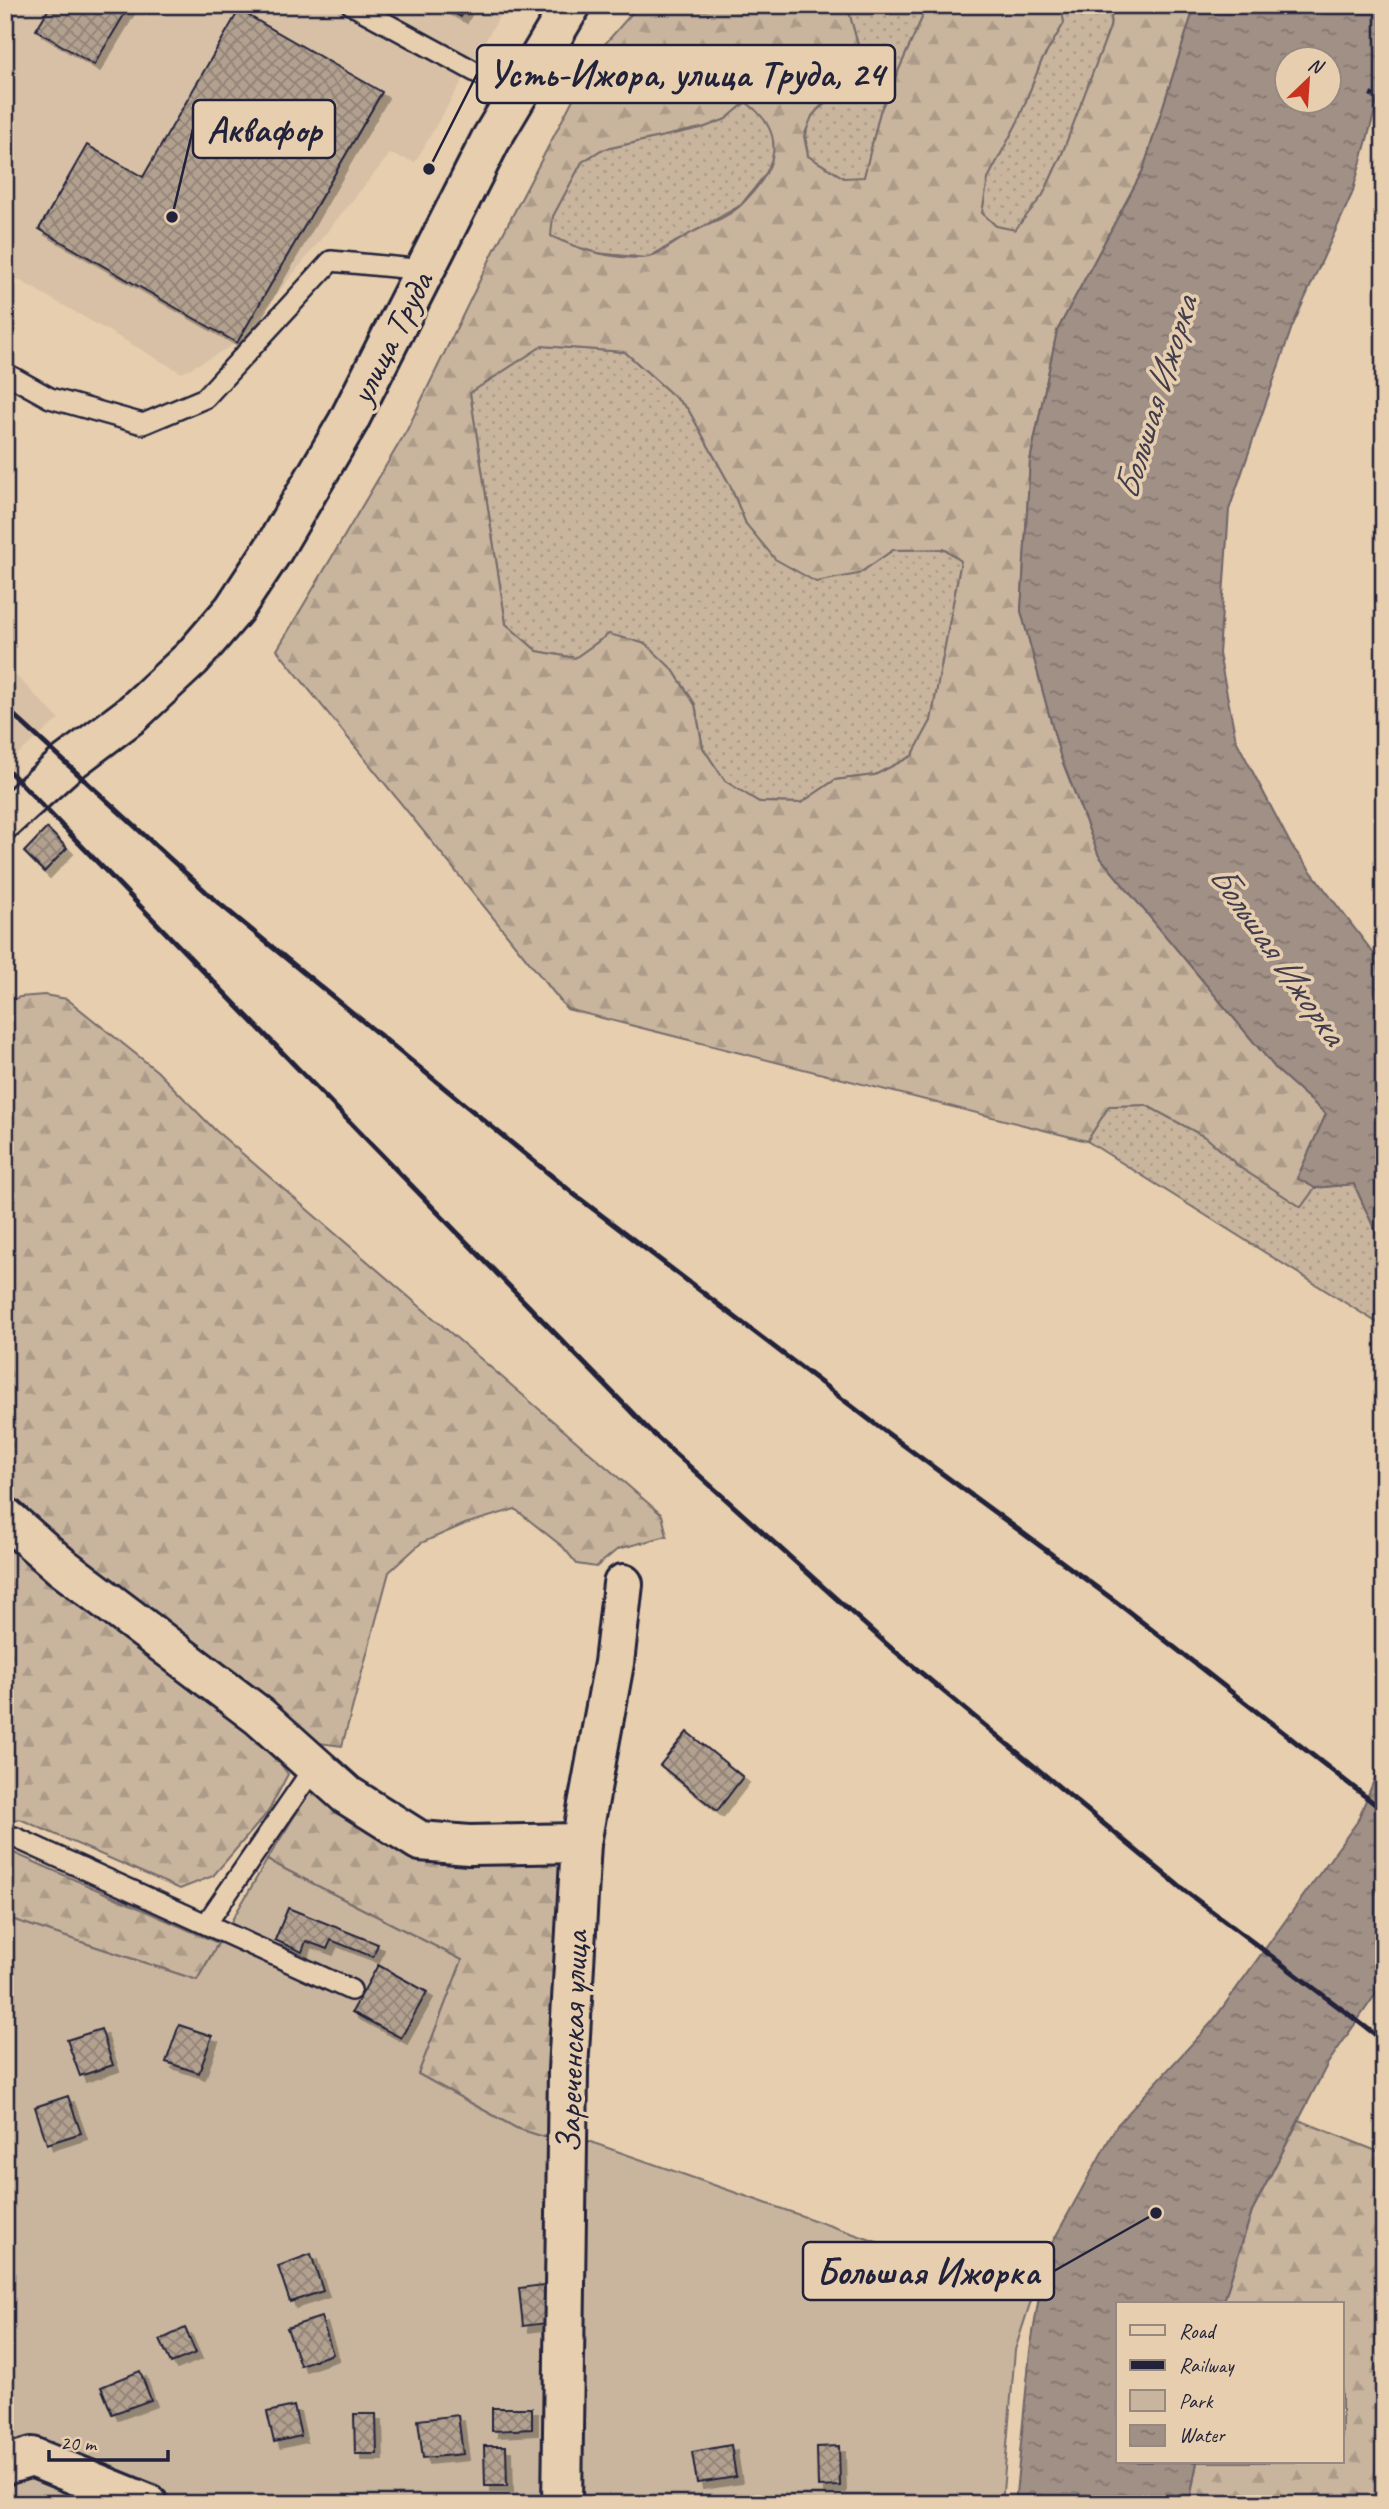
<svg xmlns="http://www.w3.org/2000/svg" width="1389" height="2509" font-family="Caveat,sans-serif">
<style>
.built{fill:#d7c0a5}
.grass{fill:url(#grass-dots);stroke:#766c6c;stroke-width:2}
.forest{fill:url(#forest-firs);stroke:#766c6c;stroke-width:2;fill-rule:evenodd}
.green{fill:#c9b59d;stroke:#766c6c;stroke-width:2}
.water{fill:url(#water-ripples);stroke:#6e6468;stroke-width:2;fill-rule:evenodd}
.building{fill:url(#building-cross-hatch);stroke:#22223b;stroke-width:2;filter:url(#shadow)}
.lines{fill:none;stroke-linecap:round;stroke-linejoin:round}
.lane-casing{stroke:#22223b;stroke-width:24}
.street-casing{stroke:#22223b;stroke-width:44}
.secondary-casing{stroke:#22223b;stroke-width:44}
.path{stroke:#22223b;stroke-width:4.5;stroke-dasharray:5 5;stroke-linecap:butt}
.lane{stroke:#e6ceae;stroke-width:19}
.street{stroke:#e6ceae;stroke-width:38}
.secondary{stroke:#e6ceae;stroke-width:38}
.rail{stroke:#22223b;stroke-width:5}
.labels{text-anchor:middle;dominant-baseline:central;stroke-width:7;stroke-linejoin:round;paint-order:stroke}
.street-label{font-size:35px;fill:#22223b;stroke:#e6ceae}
.water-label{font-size:37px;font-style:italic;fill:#423e4e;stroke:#e6ceae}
.leader{fill:none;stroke:#22223b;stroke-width:2.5}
.callout-dot{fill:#22223b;stroke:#e6ceae;stroke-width:2.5}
.callout{fill:#e6ceae;stroke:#22223b;stroke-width:2.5}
.callout-label{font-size:37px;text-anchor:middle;font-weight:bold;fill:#22223b}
</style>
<defs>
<pattern id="grass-dots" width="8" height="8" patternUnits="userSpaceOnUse" patternTransform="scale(1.75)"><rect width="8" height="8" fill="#c9b59d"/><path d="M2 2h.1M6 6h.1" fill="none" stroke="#ac9b88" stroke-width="1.8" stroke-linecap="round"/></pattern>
<pattern id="forest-firs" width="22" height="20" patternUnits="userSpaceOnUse" patternTransform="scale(1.75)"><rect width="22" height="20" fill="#c9b59d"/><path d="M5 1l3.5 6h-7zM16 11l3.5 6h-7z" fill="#ac9b88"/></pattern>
<pattern id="water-ripples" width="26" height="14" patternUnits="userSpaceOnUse" patternTransform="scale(1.75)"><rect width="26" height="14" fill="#a09086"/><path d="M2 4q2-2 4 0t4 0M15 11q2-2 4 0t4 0" fill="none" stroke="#82756f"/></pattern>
<pattern id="building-cross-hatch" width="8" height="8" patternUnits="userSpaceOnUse" patternTransform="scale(1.75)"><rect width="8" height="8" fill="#b3a190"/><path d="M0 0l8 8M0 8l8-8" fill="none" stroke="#918377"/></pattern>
<filter id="shadow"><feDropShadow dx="6" dy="6" stdDeviation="0" flood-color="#0004"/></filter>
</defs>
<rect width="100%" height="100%" fill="#e6ceae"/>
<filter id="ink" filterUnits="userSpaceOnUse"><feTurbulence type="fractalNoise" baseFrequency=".0143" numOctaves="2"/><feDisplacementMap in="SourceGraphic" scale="14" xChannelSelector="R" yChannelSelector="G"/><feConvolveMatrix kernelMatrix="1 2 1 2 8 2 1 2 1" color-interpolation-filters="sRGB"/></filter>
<g filter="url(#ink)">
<g class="built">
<polygon points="5,5 506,5 415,162 390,154 237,343 182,373 5,272"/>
<polygon points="5,665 59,719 5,765"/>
</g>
<g class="grass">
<path d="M847 5H920L922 18 880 112 864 178H844L808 156C801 121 813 106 846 94L861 56Z"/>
<polygon points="1061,5 1113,5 1110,27 1062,154 1043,195 1016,231 996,226 982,213 988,178 1018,121 1041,62 1064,23"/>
<polygon points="746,102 762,114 773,132 774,153 767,172 741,205 647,258 586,252 550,236 553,216 582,162 601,150 705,127 726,119"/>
<polygon points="542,346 625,352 688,409 730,485 746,524 858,574 893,550 945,549 961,561 931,721 912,756 875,775 835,780 801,803 759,802 725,781 703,748 695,704 673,670 609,634 575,658 537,651 506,624 470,393"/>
<polygon points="1146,1105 1207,1138 1241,1168 1301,1207 1315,1188 1354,1184 1384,1250 1384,1327 1087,1141 1109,1106"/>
</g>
<g class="forest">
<path d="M639 5H847L861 56 856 76 846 94 825 101 812 116 804 136 808 156 844 178 864 177 880 112 922 18 920 5H1061L1064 23 1041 62 1018 121 988 178 982 213 996 226 1015 230 1043 195 1062 154 1110 27 1113 5H1195L1143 170 1057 331 1030 461 1021 611 1060 755 1099 856 1277 1070 1326 1114 1298 1177 1315 1188 1301 1207 1241 1168 1207 1138 1146 1105 1109 1106 1087 1141 567 1009 277 650 407 430 494 251 597 53ZM746 102C789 134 777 169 742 204 728 218 703 226 686 236 675 242 657 257 643 258 610 259 580 250 551 236L553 216 582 162 601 150 705 127 726 119ZM542 346 625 352 688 409 730 485 746 524 775 559 816 582 858 574 893 550 945 549 961 561 931 721 912 756 875 775 835 780 801 803 759 802 725 781 703 748 695 705 673 670 646 644 609 634 575 658 537 651 506 624 470 393Z"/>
<polygon points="44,995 67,999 157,1071 215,1130 662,1515 667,1536 618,1549 596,1567 577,1564 563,1547 515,1509 465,1524 421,1543 389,1572 342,1746 311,1742 5,1498 5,1002 20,997"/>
<polygon points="5,1537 255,1730 288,1774 268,1812 213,1876 180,1889 20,1819 5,1821"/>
<polygon points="314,1785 337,1805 574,1858 556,2141 516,2128 418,2074 462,1960 267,1860"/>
<polygon points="5,1849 218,1943 197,1980 5,1917"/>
<polygon points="1299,2120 1384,2154 1384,2504 1189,2504 1197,2462 1342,2462 1342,2304 1223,2304 1252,2211"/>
</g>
<polygon class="green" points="267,1860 462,1960 418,2074 516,2128 556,2141 585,2140 951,2268 1046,2254 1015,2350 1002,2504 5,2504 5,1917 197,1980"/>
<g class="water">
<path d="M1195 5H1384V78L1352 194 1292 327 1229 510 1219 654 1236 740 1291 845 1384 967V1250L1354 1184 1315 1188 1297 1178 1326 1114 1277 1070 1099 856 1060 755 1021 611 1030 461 1057 331 1143 170ZM1288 60H1330V102H1288Z"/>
<polygon points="1384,1756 1384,1982 1328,2063 1252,2211 1223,2304 1118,2304 1118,2462 1197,2462 1189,2504 1015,2504 1030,2351 1046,2254 1117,2125 1212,2022 1357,1822"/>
</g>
<g class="building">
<polygon points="51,5 130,5 94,65 36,30"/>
<polygon points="438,5 467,5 461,17"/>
<polygon points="239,10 382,92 237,343 39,229 87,145 143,177"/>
<polygon points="47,828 67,848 44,872 24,852"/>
<polygon points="687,1732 743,1777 717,1811 660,1765"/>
<polygon points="288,1908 378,1944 373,1957 331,1940 327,1949 306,1941 302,1952 275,1940"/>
<polygon points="378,1965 427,1992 401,2038 352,2012"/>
<polygon points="179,2025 212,2036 199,2073 166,2062"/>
<polygon points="101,2029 113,2065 80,2076 67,2040"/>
<polygon points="68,2096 81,2133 47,2144 35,2107"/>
<polygon points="311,2254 323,2291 290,2302 278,2266"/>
<polygon points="559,2283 563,2321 523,2326 519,2288"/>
<polygon points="321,2317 333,2354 300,2365 287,2328"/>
<polygon points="185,2328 196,2353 171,2363 160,2340"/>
<polygon points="140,2371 151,2400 112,2414 101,2387"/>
<polygon points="294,2406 301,2436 274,2442 267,2412"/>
<polygon points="492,2408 532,2408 532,2429 492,2431"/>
<polygon points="354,2414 376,2414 377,2454 355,2454"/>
<polygon points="458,2415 463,2454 423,2458 418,2420"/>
<polygon points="731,2445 736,2477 697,2483 692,2452"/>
<polygon points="484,2446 506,2446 507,2486 485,2486"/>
<polygon points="839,2446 840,2486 818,2487 817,2447"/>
</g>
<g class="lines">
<defs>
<g id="lane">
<polyline points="352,5 518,95"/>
<polyline points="5,373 50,398 143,424 205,398 331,261 425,270"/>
<polyline points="14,1837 351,1990"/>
<polyline points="206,1924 315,1766"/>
</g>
<g id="street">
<polyline points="5,1517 61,1566 259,1716 347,1795 420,1841 469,1845 581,1843"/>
<polyline points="5,2465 32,2457 148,2504"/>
<polyline points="562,2504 568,2070 581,1843 614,1663 623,1584"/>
</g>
<polyline id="secondary" points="5,819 66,764 131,715 192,658 234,609 273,550 348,422 490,141 571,5"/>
</defs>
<use href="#lane" class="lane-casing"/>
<use href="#street" class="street-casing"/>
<use href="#secondary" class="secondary-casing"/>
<polyline class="path" points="1370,94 1384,100"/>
<use href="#lane" class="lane"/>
<use href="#street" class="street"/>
<use href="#secondary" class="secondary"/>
<g class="rail">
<polyline points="5,707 215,900 575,1195 879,1427 1115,1601 1384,1811"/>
<polyline points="5,767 649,1430 890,1647 1185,1891 1384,2041"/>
</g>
</g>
</g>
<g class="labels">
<g class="street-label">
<text transform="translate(391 338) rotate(-63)">улица Труда</text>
<text transform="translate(572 2042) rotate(-88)">Зареченская улица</text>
</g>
<g class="water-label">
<text transform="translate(1155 398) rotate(-73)">Большая Ижорка</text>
<text transform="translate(1278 954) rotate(55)">Большая Ижорка</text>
</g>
</g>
<path class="leader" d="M429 169L477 74M172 217L193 129M1156 2213L1054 2271"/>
<g class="callout-dot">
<circle cx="429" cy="169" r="7"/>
<circle cx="172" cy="217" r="7"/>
<circle cx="1156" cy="2213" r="7"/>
</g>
<g class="callout">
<rect x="477" y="45" width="418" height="58" rx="7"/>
<rect x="193" y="100" width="142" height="58" rx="7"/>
<rect x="803" y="2242" width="251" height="58" rx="7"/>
</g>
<g class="callout-label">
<text x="686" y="86">Усть-Ижора, улица Труда, 24</text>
<text x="264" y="142">Аквафор</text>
<text x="928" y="2284">Большая Ижорка</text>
</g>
<rect width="1389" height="2509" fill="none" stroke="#e6ceae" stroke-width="28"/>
<rect x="14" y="14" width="1361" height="2481" fill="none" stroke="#22223b" stroke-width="2.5" filter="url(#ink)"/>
<rect x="1116" y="2302" width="228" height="161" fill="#e6ceae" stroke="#988980" stroke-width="2"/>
<rect x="1130" y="2325" width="35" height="10" fill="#e6ceae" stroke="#988980" stroke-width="2"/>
<text x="1179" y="2338" font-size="21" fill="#22223b">Road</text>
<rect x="1130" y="2360" width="35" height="10" fill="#22223b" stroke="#988980" stroke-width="2"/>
<text x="1179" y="2372" font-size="21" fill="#22223b">Railway</text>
<rect x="1130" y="2390" width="35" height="21" fill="#c9b59d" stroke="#988980" stroke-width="2"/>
<text x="1179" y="2408" font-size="21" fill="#22223b">Park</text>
<rect x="1130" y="2425" width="35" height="21" fill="url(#water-ripples)" stroke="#988980" stroke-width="2"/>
<text x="1179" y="2442" font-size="21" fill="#22223b">Water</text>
<g transform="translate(1308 80) rotate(25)"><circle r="33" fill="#e6ceae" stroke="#988980" stroke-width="2"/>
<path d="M0-5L12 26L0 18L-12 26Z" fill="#c8321e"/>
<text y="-10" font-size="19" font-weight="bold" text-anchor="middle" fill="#22223b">N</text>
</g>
<path d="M49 2450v10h119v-10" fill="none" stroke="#22223b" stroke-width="3.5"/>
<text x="60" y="2450" font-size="21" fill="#22223b" stroke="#e6ceae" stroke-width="5" paint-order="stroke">20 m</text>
</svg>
